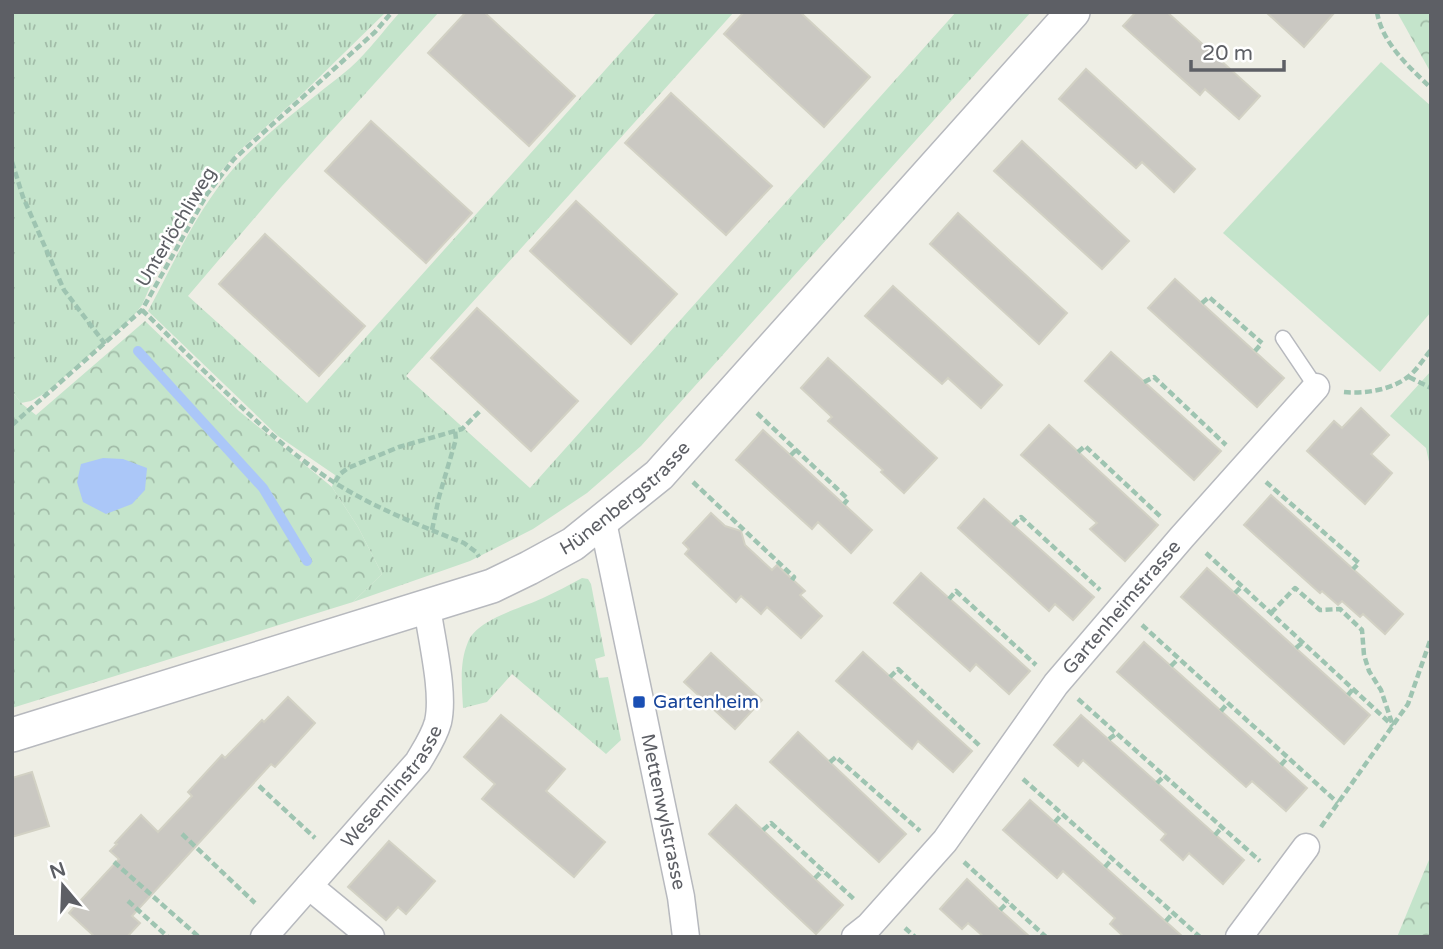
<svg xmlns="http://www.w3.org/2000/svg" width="1443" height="949" font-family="'Varela Round',sans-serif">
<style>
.grass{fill:url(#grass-tufts)}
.forest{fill:url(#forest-crowns)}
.pitch{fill:#c4e4cb}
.water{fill:#abc7f8}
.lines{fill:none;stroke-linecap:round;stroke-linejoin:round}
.stream{stroke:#abc7f8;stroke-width:10}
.building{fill:#cac8c2;stroke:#d2d1c4;stroke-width:2}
.service-casing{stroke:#b7b9be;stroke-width:17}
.minor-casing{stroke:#b7b9be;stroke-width:29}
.tertiary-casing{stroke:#b7b9be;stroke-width:36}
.path{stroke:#9ec4b1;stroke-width:4.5;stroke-dasharray:7 3.5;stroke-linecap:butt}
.service{stroke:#fff;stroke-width:14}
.minor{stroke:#fff;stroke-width:26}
.tertiary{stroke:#fff;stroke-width:33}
.transit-dot{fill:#1a4fb4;stroke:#fff;stroke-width:2.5}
.labels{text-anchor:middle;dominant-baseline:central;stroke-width:5;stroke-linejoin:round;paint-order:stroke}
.street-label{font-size:19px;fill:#5d5f65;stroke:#fff}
.transit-label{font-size:19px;fill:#164399;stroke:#fff;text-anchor:start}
</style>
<defs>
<pattern id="grass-tufts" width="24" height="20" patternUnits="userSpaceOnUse" patternTransform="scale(1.75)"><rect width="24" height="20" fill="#c4e4cb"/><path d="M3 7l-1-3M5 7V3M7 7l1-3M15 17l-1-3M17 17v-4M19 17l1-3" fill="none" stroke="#a2bca8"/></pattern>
<pattern id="forest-crowns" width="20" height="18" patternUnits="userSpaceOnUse" patternTransform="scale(1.75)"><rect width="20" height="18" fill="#c4e4cb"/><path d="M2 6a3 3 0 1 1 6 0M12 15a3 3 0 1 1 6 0" fill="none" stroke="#a2bca8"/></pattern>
</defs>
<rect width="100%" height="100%" fill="#eeeee5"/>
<g class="grass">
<polygon points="12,12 386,12 301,95 237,153 199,196 158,269 142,305 132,318 47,392 31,401 21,403 12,391"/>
<path d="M400 12H439L281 187 188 296 307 403 657 12H734L406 376 530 488 956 12H1031L641 446 587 493 533 529 470 561 353 602 382 574 358 527 332 487 335 475 278 436 148 311C174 263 196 211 233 169 268 130 310 101 350 68 368 52 384 30 400 12Z"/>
<polygon points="1431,371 1431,471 1426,448 1390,416"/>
<path d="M582 578 588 579 591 584 605 656 595 659 599 678 608 677 621 740 606 754 512 674 487 702 463 708C462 686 459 663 468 642 477 619 522 608 543 598 556 592 569 585 582 578Z"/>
</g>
<g class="forest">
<polygon points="1397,12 1431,12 1431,73"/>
<polygon points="145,321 239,411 332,487 358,527 382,574 353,602 12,708 12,391 21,403 36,415"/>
<polygon points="1431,855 1431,937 1397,937"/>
</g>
<polygon class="pitch" points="1381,62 1431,106 1431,312 1380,372 1223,233"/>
<polygon class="water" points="103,458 123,459 147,468 145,490 132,504 106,514 83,502 77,482 81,464"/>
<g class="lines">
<polyline class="stream" points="138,351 263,488 307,561"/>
</g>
<g class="building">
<polygon points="466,12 484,12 575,96 529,146 428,53"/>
<polygon points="744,12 800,12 870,77 824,127 724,34"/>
<polygon points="1136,12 1167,12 1260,96 1239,119 1205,89 1200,95 1123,26"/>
<polygon points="1266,12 1335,12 1304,47"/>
<polygon points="1086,69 1195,169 1174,192 1142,162 1136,168 1059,99"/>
<polygon points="671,93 772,186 726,235 625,143"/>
<polygon points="371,121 472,213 426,263 325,171"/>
<polygon points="1022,141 1129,241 1102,269 994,171"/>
<polygon points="576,201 677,294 631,344 530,251"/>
<polygon points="958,213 1067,313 1039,344 930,244"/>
<polygon points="265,234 365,326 319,376 219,284"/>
<polygon points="1175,279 1284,378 1257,407 1148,308"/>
<polygon points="893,286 1002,385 981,408 948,378 942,384 865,316"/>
<polygon points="477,308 578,401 531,451 431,358"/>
<polygon points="1111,352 1221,451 1194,480 1085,381"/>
<polygon points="828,358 937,458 904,493 881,472 883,470 828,421 832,417 801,388"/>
<polygon points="1361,408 1389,435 1371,454 1392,473 1365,504 1307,451 1334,421 1342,428"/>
<polygon points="1049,425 1158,525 1125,561 1090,529 1097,523 1021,455"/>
<polygon points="763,430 872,530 851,553 818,522 812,529 736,460"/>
<polygon points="1271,495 1403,614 1385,634 1363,614 1360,617 1342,601 1338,605 1322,591 1320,593 1244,525"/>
<polygon points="984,499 1094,597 1073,620 1055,604 1049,611 958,528"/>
<polygon points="711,513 725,526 741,531 745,545 772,570 777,565 805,591 800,595 822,616 801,638 767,607 761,614 741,596 736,602 685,554 689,549 683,543"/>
<polygon points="1207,568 1370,715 1344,744 1181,597"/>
<polygon points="921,573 1030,671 1009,694 976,664 970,671 894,603"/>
<polygon points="1144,642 1307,788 1286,811 1252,781 1246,787 1117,672"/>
<polygon points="863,652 972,751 953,772 918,741 912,749 836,681"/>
<polygon points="711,653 762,700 735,729 684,682"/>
<polygon points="288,697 315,723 275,767 271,764 132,916 140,923 127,937 95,937 69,913 119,859 110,851 117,844 115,843 141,815 158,832 192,796 188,792 222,755 225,758 262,720 264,722"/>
<polygon points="501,715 565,769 546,791 605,842 574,877 482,799 495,784 464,757"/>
<polygon points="1081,715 1244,860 1223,884 1189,853 1183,860 1161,840 1166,834 1083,760 1078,766 1054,745"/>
<polygon points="798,732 906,834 879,862 770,762"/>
<polygon points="32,772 49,826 12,837 12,778"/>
<polygon points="1030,800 1105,867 1183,937 1124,937 1110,924 1115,918 1063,871 1057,878 1003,830"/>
<polygon points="736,805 843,905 816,934 709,834"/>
<polygon points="389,841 435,881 406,914 398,907 386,920 348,887"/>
<polygon points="967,879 1000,910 1030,937 984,937 968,923 962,929 940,909"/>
</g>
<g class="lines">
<defs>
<polyline id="service" points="1283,338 1316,387"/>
<g id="minor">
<path id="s1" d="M603 522 681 897 686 937"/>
<polyline points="309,886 371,937"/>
<path id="s2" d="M264 937 418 762C425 750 434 737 438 722 445 692 431 638 427 606"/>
<path id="s3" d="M855 937 869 926 945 841 1056 684 1182 537 1316 387"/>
<polyline points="1239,937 1306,847"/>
</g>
<g id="tertiary">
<path id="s4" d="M12 735 492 586 529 568 573 544 659 475 1073 12"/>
</g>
</defs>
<use href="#service" class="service-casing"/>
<use href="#minor" class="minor-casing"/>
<use href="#tertiary" class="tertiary-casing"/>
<g class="path">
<path d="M1377 12C1382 43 1409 67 1431 88"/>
<polyline points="12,162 23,197 64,290 105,344"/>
<polyline points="1202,303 1209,297 1262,343"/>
<path d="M142 310C201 366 262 434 329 479 370 506 418 525 464 543L476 552 479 557"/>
<polyline points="1255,351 1261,344"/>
<polyline points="1409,377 1431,388"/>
<polyline points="1144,382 1154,377 1226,445"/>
<path d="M1344 392C1365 394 1392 390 1409 376 1417 370 1424 358 1431 350"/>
<polyline points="757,413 848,499 844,504"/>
<polyline points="12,425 142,310 207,194 234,159 375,32 392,12"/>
<polyline points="1078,452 1085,446 1162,518"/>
<polyline points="791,455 796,450"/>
<polyline points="335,482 340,474 348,468 399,447 462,429 481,410"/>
<polyline points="693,482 794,577 792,580"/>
<polyline points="1266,482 1359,563 1353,569"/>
<polyline points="1013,525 1021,517 1100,590"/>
<polyline points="432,530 439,497 456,439 455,431"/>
<polyline points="1206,553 1393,726"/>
<polyline points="1235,593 1242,586"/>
<polyline points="949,599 956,591 1036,665"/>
<polyline points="1271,613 1295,588 1320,610 1340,609 1362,630 1364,655 1369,671 1381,690 1392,723"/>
<polyline points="1142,625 1338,803"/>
<polyline points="1296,648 1303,642"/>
<polyline points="1171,666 1178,659"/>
<polyline points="890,677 898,669 980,746"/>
<polyline points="1348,695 1353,689"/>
<polyline points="1078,699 1260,861"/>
<polyline points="1221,711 1227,704"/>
<polyline points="1109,739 1116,734"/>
<polyline points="830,762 836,757 920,831"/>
<polyline points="1281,765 1288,757"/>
<polyline points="1023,779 1200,937"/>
<polyline points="1157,783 1164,776"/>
<polyline points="259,786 315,838"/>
<polyline points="1055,822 1062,814"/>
<polyline points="1321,827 1408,704 1431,638"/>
<polyline points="763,830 771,823 855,900"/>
<polyline points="182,834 255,903"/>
<polyline points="1215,835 1222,827"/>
<polyline points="114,862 199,937"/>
<polyline points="964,862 1046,937"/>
<polyline points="1105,867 1112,859"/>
<polyline points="815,878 823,870"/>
<polyline points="128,901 168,937"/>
<polyline points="1000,910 1008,902"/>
<polyline points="1166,921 1173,913"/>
<polyline points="905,928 915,937"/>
</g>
<use href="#service" class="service"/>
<use href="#minor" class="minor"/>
<use href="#tertiary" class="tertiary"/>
</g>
<rect class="transit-dot" x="632" y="695" width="14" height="14" rx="3.5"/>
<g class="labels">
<g class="street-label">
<text transform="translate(176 227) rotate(-59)">Unterlöchliweg</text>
<text stroke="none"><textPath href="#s4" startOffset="663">Hünenbergstrasse</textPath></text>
<text stroke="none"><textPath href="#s3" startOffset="425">Gartenheimstrasse</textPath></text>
<text stroke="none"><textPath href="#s2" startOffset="198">Wesemlinstrasse</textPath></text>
<text stroke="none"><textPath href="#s1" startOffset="296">Mettenwylstrasse</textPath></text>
</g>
<g class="transit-label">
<text x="653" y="702">Gartenheim</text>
</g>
</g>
<rect width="1443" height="949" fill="none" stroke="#5d5f65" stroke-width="28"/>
<g transform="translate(63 886) rotate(341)" stroke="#ffffff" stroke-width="5" paint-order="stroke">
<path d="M0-5L12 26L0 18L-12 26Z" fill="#5d5f65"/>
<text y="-10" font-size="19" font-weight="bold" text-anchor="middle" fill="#5d5f65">N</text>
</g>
<path d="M1191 60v10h93v-10" fill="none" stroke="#5d5f65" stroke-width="3.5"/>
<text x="1202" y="60" font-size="21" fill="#5d5f65" stroke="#ffffff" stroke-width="5" paint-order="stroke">20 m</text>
</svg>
